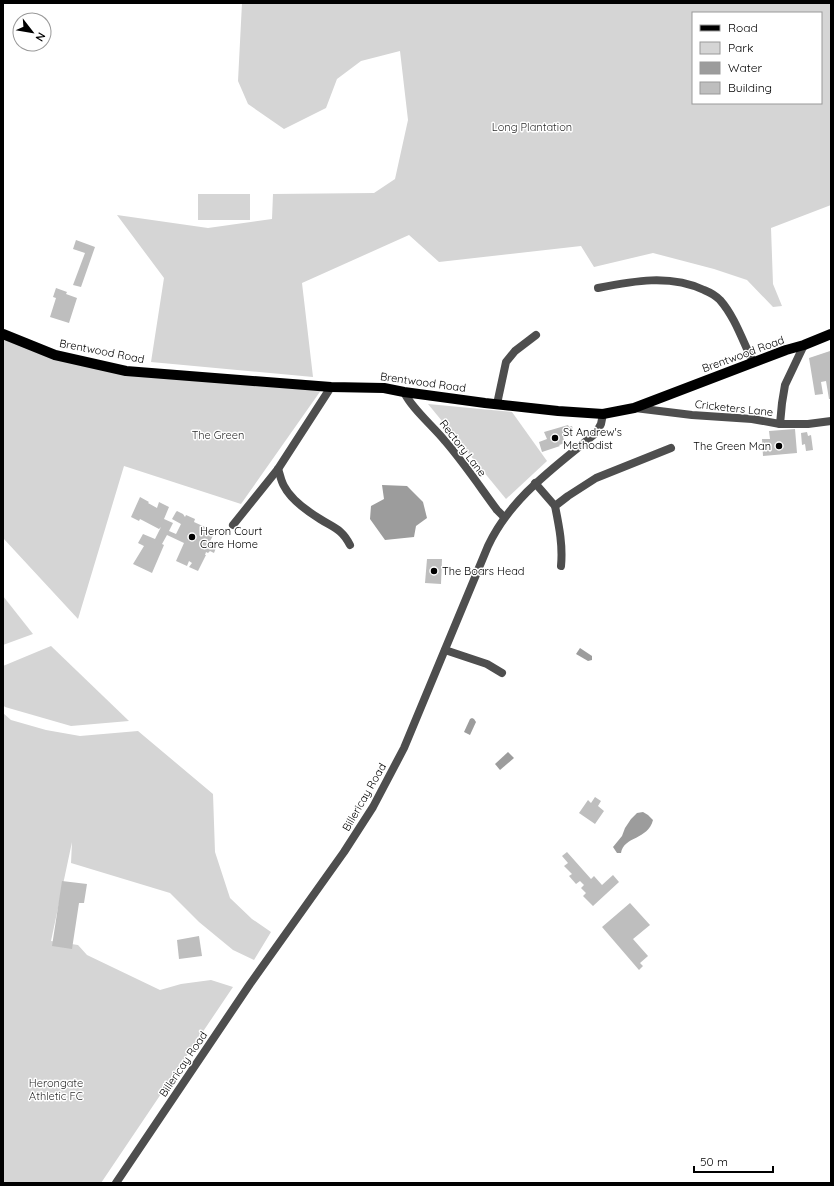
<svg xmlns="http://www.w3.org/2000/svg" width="834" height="1186" font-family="Quicksand,sans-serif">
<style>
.green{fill:#d5d5d5;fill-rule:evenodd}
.water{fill:#9c9c9c}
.building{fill:#bebebe}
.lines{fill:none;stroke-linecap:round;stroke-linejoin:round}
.minor{stroke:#4e4e4e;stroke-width:8}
.tertiary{stroke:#4e4e4e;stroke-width:8}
.primary{stroke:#000;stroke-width:10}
.poi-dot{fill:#000;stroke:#fff;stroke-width:1.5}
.labels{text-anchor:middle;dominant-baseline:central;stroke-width:3;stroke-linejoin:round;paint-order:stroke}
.park-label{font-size:11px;fill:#2c2c2c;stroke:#fff}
.street-label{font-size:11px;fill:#000;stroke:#fff}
.poi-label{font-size:11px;fill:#000;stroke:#fff;text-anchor:start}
</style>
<rect width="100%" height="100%" fill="#fff"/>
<g class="green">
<path d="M242 3H831V205L771 228 773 284 782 306 773 307 747 280 714 269 653 253 594 267 581 246 439 262 409 235 302 283 313 377 151 362 164 278 117 215 208 228 272 219 273 194 374 193 395 179 408 120 400 51 361 61 337 79 326 108 284 129 248 104 238 81ZM693 13H821V103H693Z"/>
<rect x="198" y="194" width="52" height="26"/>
<polygon points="3,334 11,338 126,371 324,386 241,504 124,466 78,619 3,538"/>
<polygon points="428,404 512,412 547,461 506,499"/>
<polygon points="3,596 33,634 3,645"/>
<polygon points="51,646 129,721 71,726 5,707 3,705 3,666"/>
<polygon points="3,713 11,720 46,730 80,736 138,731 213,794 215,852 230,898 252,919 271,932 254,960 233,950 199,922 170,893 71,863 72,842 51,941 78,945 87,955 160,990 181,984 211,980 233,987 101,1183 3,1183"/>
</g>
<g class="water">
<polygon points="382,485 407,486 423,502 427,518 416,526 414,537 385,540 370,519 371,506 384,499"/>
<polygon points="580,648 592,656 592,660 588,661 576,654"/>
<polygon points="472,718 474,719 476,722 470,735 464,732 470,719"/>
<polygon points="508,752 514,758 500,770 495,764"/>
<path d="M643 812 648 815 653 820C648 840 624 836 621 853H617L613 847 622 836 625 828 631 819 637 813Z"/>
</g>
<g class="building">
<polygon points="76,240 95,247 81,287 73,285 85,253 73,249"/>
<polygon points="56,288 67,292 66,294 77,298 69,323 50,317 56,298 53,297"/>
<polygon points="830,351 831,399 829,399 826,381 821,382 823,394 815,395 809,358"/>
<polygon points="568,425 569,427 572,426 573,430 570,431 571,434 563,437 565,443 559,445 560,446 542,452 539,442 547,439 544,432"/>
<polygon points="795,429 797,453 763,456 762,439 770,439 769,431"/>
<polygon points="807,432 808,436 811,435 813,450 806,451 805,444 802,445 801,433"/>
<polygon points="140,497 149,502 148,503 157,508 159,502 169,507 164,519 173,523 169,531 176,534 181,524 172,519 176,512 177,511 183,514 185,517 186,515 195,519 194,522 207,528 206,531 214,534 210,541 217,545 214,553 210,551 208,553 206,552 205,555 206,555 198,571 189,567 192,563 189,561 187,566 176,561 184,543 167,535 162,544 164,545 152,573 133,564 144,546 138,543 143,534 155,539 161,527 159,529 140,519 139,521 131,517"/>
<polygon points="427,559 442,559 441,584 425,583"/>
<polygon points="595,797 601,801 598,806 604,811 595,824 579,813 588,800 591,803"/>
<polygon points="567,852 591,879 594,876 602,885 613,875 619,882 593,906 583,896 586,893 581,888 584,885 580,881 576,884 569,876 572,874 564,866 568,863 562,856"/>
<polygon points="62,881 87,884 84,903 79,903 72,949 52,946"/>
<polygon points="630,903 650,925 633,939 648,956 640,963 643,966 639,970 602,927"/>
<polygon points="199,936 202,956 179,959 177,940"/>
</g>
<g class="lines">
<g class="minor">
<path d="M598 288C633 281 670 274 704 290 709 292 716 296 720 300 735 317 743 342 753 362"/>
<polyline points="497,404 506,362 515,351 536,335"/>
<polyline points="635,408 692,415 752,419 780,424 808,424 831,421"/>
<polyline points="780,424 782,403 785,385 804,345"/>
<path d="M278 469C280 474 281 481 284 486 291 500 307 511 320 519 334 528 342 529 350 545"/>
<polyline points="535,483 555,506"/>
<polyline points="233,525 278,469 331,387"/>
<path d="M561 566C563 545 559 526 555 506L568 496 596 478 671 448"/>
<polyline points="445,650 487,664 502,673"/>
</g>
<g class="tertiary">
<path d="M404 392C412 409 433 426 445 441 464 463 480 487 497 510L504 517"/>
<path d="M116 1183 250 984 344 852 373 807 404 748 488 546C511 497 555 467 596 433L601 424 603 414"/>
</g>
<polyline class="primary" points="3,334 55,355 126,371 331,387 384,388 404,392 485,403 558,411 603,414 634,408 786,350 804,345 831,334"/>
</g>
<g class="poi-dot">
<circle cx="555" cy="438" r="4"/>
<circle cx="779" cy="446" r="4"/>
<circle cx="192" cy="537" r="4"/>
<circle cx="434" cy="571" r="4"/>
</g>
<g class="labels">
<g class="park-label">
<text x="532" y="127">Long Plantation</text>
<text x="218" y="435">The Green</text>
<text x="56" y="1083">Herongate<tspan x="56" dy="13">Athletic FC</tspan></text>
</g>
<g class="street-label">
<text transform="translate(102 351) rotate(11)">Brentwood Road</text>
<text transform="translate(743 354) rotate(-20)">Brentwood Road</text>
<text transform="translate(423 382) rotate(8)">Brentwood Road</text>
<text transform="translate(734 408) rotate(6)">Cricketers Lane</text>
<text transform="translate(463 448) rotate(52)">Rectory Lane</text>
<text transform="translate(364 797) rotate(-60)">Billericay Road</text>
<text transform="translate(183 1064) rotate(-56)">Billericay Road</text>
</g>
<g class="poi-label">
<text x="563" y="432">St Andrew's<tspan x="563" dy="13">Methodist</tspan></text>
<text x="771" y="446" text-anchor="end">The Green Man</text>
<text x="200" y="531">Heron Court<tspan x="200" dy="13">Care Home</tspan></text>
<text x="442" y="571">The Boars Head</text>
</g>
</g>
<rect width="834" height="1186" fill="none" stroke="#000000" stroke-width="8"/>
<rect x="692" y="12" width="130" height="92" fill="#ffffff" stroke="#999999"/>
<rect x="700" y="25" width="20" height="6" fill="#000000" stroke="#999999"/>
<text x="728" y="32" font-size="12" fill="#000000">Road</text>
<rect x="700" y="42" width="20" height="12" fill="#d5d5d5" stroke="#999999"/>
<text x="728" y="52" font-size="12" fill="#000000">Park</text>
<rect x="700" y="62" width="20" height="12" fill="#9c9c9c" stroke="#999999"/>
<text x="728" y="72" font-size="12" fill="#000000">Water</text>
<rect x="700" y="82" width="20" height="12" fill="#bebebe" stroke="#999999"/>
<text x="728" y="92" font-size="12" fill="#000000">Building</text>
<g transform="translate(32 32) rotate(121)"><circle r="19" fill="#ffffff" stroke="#999999"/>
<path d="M0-3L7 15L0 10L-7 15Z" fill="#000000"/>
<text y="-6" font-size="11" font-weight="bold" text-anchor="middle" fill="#000000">N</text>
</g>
<path d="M694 1166v6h79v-6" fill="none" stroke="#000000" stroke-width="2"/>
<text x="700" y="1166" font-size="12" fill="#000000" stroke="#ffffff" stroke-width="3" paint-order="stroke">50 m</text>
</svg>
